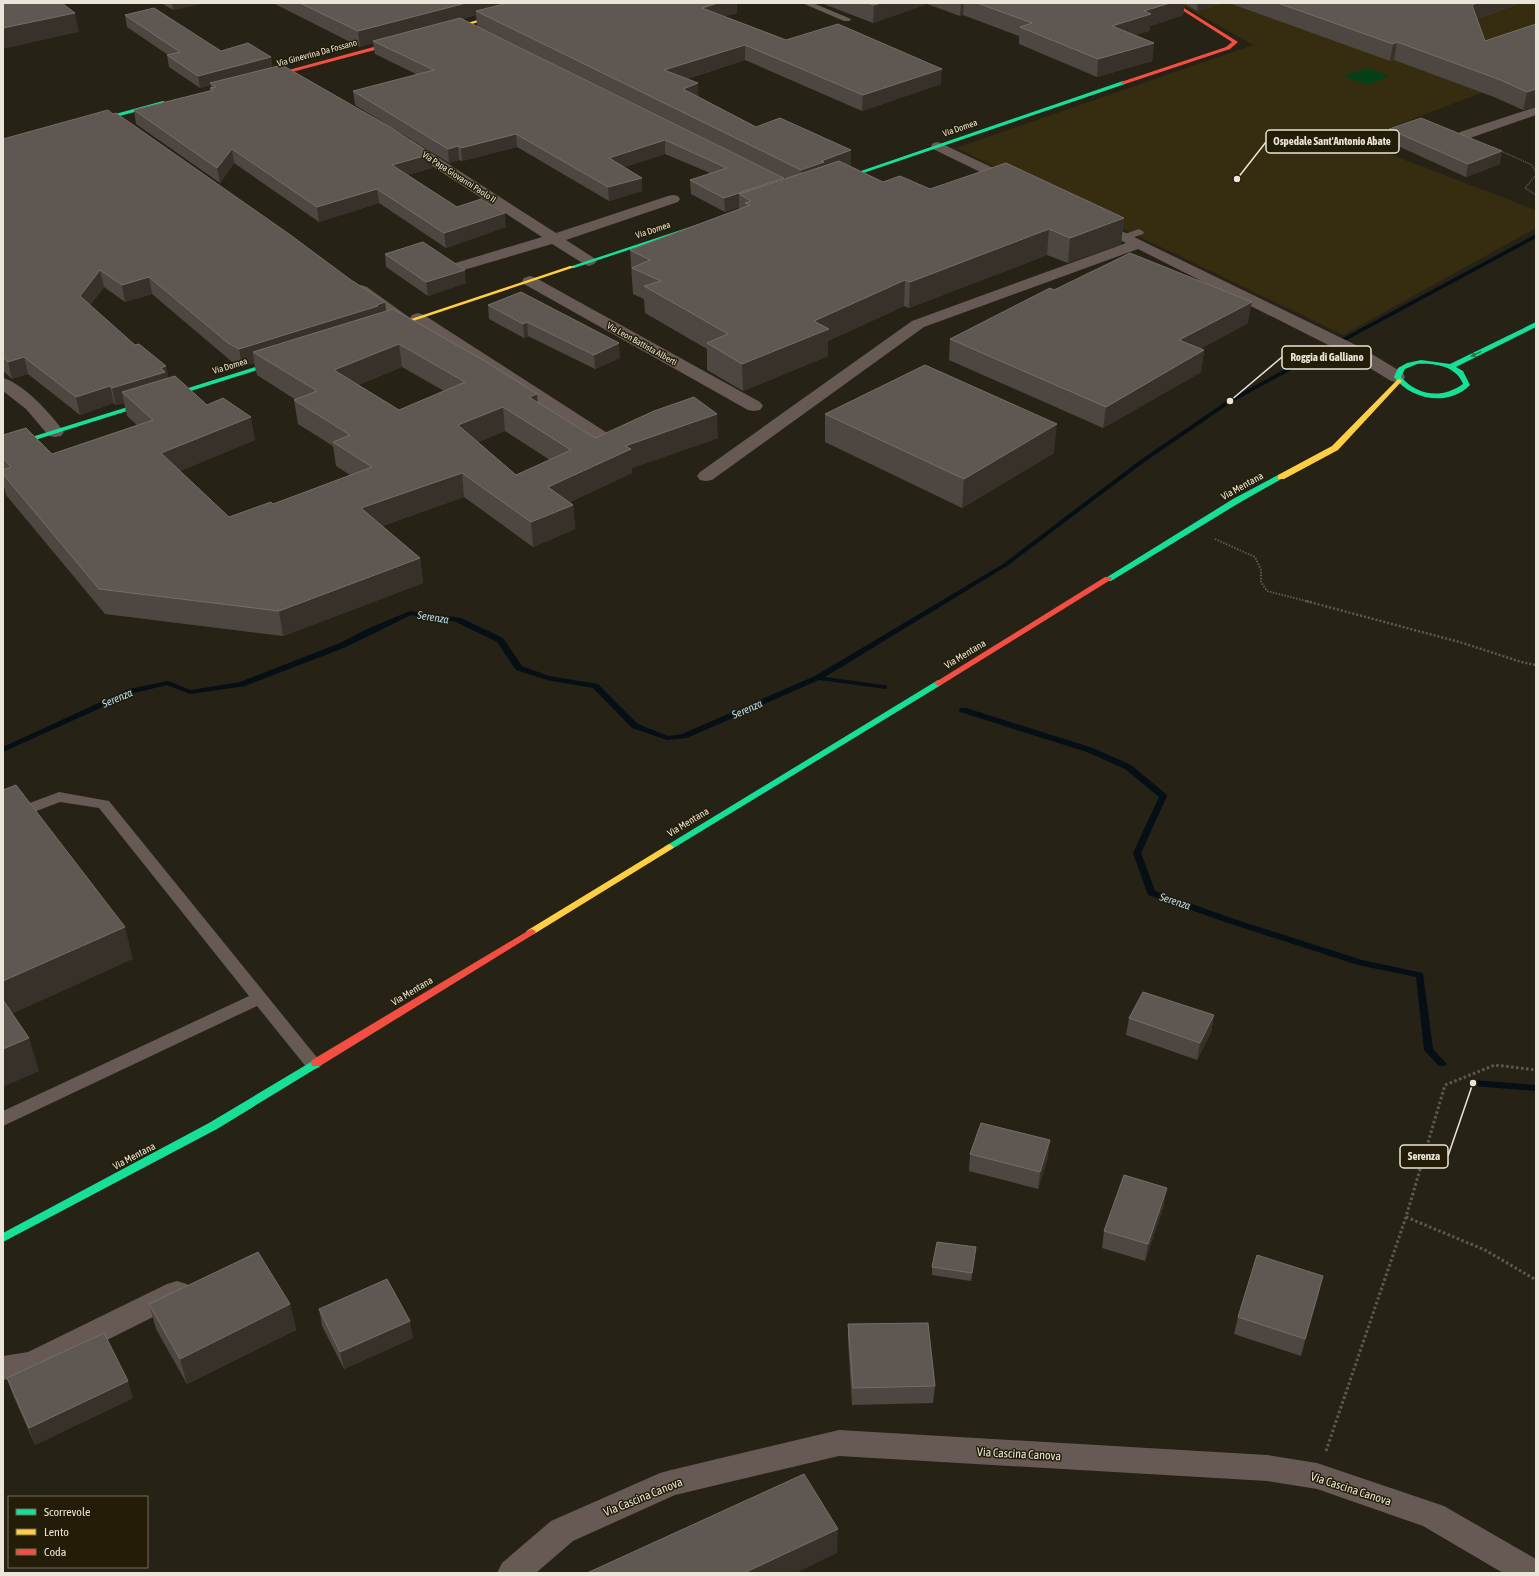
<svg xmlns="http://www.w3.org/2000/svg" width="1539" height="1576" font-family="'Asap Condensed',sans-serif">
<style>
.built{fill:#362d11}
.green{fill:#053f16}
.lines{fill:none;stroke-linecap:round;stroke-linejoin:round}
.stream{fill:#060f15;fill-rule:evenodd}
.path-far3{stroke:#605851;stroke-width:1.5;stroke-dasharray:1 1;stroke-linecap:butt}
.path-far2{stroke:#605851;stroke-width:2;stroke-dasharray:1.5 1.5;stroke-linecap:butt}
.path-far1{stroke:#605851;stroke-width:2.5;stroke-dasharray:2 2;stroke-linecap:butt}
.path{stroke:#605851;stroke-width:3;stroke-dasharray:2.5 2.5;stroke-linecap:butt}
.lane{fill:#675a54;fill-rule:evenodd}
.street{fill:#675a54;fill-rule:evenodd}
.fast{fill:#16e098;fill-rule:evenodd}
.slow{fill:#ffcf43;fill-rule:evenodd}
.jam{fill:#f24e42;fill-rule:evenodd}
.wall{fill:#4e4741;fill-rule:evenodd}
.shaded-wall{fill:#373129}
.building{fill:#5f5852;stroke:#746e67;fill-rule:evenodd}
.oneway{fill:#1c7e4f}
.labels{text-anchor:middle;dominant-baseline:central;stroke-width:3;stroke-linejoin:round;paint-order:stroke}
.far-street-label{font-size:9px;fill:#eae5d8;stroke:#231c06}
.street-label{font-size:10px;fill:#eae5d8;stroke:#231c06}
.water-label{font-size:11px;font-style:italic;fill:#b5dffe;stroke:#231c06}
.near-street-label{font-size:12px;fill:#eae5d8;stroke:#231c06}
.leader{fill:none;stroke:#eae5d8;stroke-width:1.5}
.callout-dot{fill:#eae5d8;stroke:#231c06;stroke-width:1.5}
.callout{fill:#231c06;stroke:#eae5d8;stroke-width:1.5}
.callout-label{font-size:11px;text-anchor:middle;font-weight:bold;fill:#eae5d8}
</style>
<rect width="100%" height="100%" fill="#262216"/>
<polygon class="built" points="1179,3 1536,3 1536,72 1355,141 1536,210 1536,228 1343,335 956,148 1253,45"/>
<polygon class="green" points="1367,68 1389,76 1367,85 1343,76"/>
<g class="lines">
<g class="stream">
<polygon points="1536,234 1536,238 1232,402 1143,463 1007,566 825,677 883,685 886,685 887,687 886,689 819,680 687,738 667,740 632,728 593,688 547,680 516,670 497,642 456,622 411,615 346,647 245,686 190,694 167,685 134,693 3,752 3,747 129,689 168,681 191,690 240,682 340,643 367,629 410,611 461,618 503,638 522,666 549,676 598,684 638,724 668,736 682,734 815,676 1003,564 1139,461 1228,400"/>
<polygon points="960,708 966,708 1093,748 1131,765 1166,794 1167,796 1141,853 1155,891 1237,920 1362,960 1423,973 1433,1049 1445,1062 1447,1064 1445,1066 1439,1066 1424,1050 1416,977 1358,965 1231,924 1148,895 1133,853 1159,797 1125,769 1087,752 960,712 959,710"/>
<polygon points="1473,1080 1536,1085 1536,1091 1473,1086 1470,1085 1468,1083 1470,1081"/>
</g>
<g class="path-far3">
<polyline points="1492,147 1532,165 1536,173"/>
<polyline points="1536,175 1525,188 1536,195"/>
</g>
<polyline class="path-far2" points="1215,539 1255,557 1261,570 1261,582 1267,591 1310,602"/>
<polyline class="path-far1" points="1306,601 1463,643 1521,662 1536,665"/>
<g class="path">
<polyline points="1406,1217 1485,1250 1536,1280"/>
<polyline points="1326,1451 1406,1217 1445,1085 1495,1065 1536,1070"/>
</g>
<g class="lane">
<polygon points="802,3 813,3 851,19 850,21 844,21"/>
<polygon points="1139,229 1144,232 1143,234 1126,240 1121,237 1122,235"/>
<polygon points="59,792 109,801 319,1060 322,1064 319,1068 313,1070 307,1068 257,1006 3,1126 3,1111 249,996 99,808 60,802 3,824 3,813"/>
</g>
<g class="street">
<polygon points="1536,107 1536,115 1470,138 1465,139 1460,138 1458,135 1460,132"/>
<polygon points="406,139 411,140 556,233 668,196 673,195 678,196 680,199 678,202 566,240 594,258 597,261 594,264 589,266 584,264 552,244 457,272 452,270 449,267 452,264 542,237 401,146 399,143 401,140"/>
<polygon points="938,142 1019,180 1021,183 1019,186 1014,187 1009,186 933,149 931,146 933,143"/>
<polygon points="1095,218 1362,348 1403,373 1405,377 1403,381 1397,382 1391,381 1350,356 1138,249 924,327 712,480 706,481 700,480 697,476 700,472 912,321 1126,243 1090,225 1088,222 1090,219"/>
<polygon points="530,276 536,278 760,402 763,406 760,410 754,411 748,410 524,284 522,281 524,278"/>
<polygon points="361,285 367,287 410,318 412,315 418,313 424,315 612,436 615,440 612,444 606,445 600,444 414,322 412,325 406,327 400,325 355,293 353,290 355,287"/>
<path d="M3 378C23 383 52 415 64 432L61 436 55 437 49 436 26 409 3 391Z"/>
<polygon points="177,1281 187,1284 191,1292 187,1300 43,1372 33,1375 3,1380 3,1356 28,1352 167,1284"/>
<polygon points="839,1430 1267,1455 1317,1463 1444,1506 1536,1559 1536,1573 1503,1573 1423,1526 1317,1489 1267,1481 839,1456 675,1495 573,1541 536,1573 497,1573 502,1563 551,1521 660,1473 671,1470"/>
</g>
<g class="fast">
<polygon points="1123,81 1126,83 1125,84 834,183 829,182"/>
<polygon points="163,101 165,102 165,104 89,124 86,122"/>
<polygon points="699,224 704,225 574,268 569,267"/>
<path d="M1536 322V327L1456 367 1463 371 1470 385C1449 407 1411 400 1394 377L1398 368 1407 363 1421 360 1450 364ZM1417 364C1435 363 1456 366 1463 384 1442 399 1418 396 1401 377L1405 369Z"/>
<polygon points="284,358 287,360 286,361 3,450 3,446"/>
<polygon points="1278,475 1281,475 1285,477 1239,503 1111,581 1105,581 1104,579 1233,499"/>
<polygon points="938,680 941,681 942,683 941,685 672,849 669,850 664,847"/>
<polygon points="316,1059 320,1060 321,1063 320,1066 217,1129 3,1242 3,1233 209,1123"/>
</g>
<g class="slow">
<polygon points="537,3 545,3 444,32 439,31"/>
<polygon points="570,266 575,267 386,330 384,331 381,329"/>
<polygon points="1399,379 1402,381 1401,382 1338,450 1284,479 1278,479 1278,475 1332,446 1397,380"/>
<polygon points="669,844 674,847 672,849 534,934 528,934 526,932 528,930"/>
</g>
<g class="jam">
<polygon points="1171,3 1176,3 1238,42 1230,49 1125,84 1121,84 1121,82 1226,47 1232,42"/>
<polygon points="403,39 406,41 405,42 262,80 259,78"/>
<polygon points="1105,577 1111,577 1112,579 941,685 938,686 934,683"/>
<polygon points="531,929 534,930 536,932 534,934 320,1066 312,1066 311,1063 312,1060"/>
</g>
</g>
<g class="wall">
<polygon points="161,3 204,3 173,10"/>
<path d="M273 3H737V13L724 16 786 40 941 84 862 111 745 60 687 79 699 97 756 127 851 150V166H850L883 182 1124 218 1121 244 1068 263 1047 255 909 308 904 306 828 341V356L743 391 707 370V349L645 313 644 299 633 294 630 250 739 209V207L725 212 691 194 690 180 710 173 665 154 624 167 642 178V191L609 201 517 147 462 161 459 160 449 163 355 105 353 91 418 75 375 54 373 43 360 47ZM476 15 477 26 787 179 784 180 462 19Z"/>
<polygon points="821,3 1224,3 1197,11 1185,4 1183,15 1150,26 1149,31 1135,35 1154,43 1152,61 1097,77 1019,44 1019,36 963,15 960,16 927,4 873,23"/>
<polygon points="1229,3 1520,3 1477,19 1485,41 1536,24 1536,106 1523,110 1494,97 1394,60 1390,61"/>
<polygon points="125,15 221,51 271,57 272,67 432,168 407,175 457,207 506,227 446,248 379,203 319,222 234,163 220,183 136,124 134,110 211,91 210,88 211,88 211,85 200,88 169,67 167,55 168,55 127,27"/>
<polygon points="1389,129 1500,164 1466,177 1387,141"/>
<path d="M3 139 351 280 385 302 386 311 538 403 595 438H718L632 468V473L570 502 573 505 575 529 533 547 464 497 382 526 420 558 423 583 283 636 105 614 6 495 3 482V435L52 454 137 425 127 416 124 403 116 405 114 403 80 415 28 374 12 379 3 371ZM104 287 125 302 152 294 231 361 242 366 254 363 257 375 296 400H294L298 424 333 446 336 466 350 475 273 504 229 517 180 471 255 440 207 405 168 378 90 305ZM402 367 444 391 399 410 358 385ZM505 431 550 460 516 475 478 442Z"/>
<polygon points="385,254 466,283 428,296 386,267"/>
<polygon points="1054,290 1248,323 1200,349 1204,350 1201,372 1103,428 949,360 950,339"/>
<polygon points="488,305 620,358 595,369 528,336 524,338 489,319"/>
<polygon points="825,414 1054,453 962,508 825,442"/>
<polygon points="1214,1015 1211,1032 1197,1060 1126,1035 1129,1018"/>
<polygon points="970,1154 1048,1157 1038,1189 969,1171"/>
<polygon points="1164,1205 1145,1261 1102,1248 1104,1231"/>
<polygon points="975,1256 971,1281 932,1275 932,1267"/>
<polygon points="1319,1293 1301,1356 1234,1334 1238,1317"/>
<polygon points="149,1304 290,1304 296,1330 187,1384 156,1329"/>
<polygon points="319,1309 413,1338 344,1369 322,1326"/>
<polygon points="848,1324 935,1386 933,1403 852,1405 848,1341"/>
<polygon points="7,1378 133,1398 35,1445 13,1395"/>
</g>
<g class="shaded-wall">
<polygon points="172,3 204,3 173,10"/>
<polygon points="466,3 523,3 476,11 476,15 375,42 373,41 373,43 360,47 358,31"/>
<polygon points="718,3 737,3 737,13 702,23 702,8"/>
<polygon points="881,3 927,3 927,4 873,23 874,5"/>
<polygon points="961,3 964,3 963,15 960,16"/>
<polygon points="1170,3 1185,3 1183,15 1150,26 1149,31 1110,43 1112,26 1144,11"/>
<polygon points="1198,3 1224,3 1197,11"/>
<polygon points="1477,3 1520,3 1468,22 1472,5"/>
<polygon points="75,13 79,32 3,49 3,28"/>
<polygon points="1397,42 1394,60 1390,61 1393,44"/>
<polygon points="1154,43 1152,61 1097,77 1098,59"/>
<polygon points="745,45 745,60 664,86 664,70"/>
<polygon points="271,57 273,70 210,83 211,85 200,88 198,76"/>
<polygon points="942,69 941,84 862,111 863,95"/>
<polygon points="698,83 699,99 683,89"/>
<polygon points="1536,89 1536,106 1523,110 1527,92"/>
<polygon points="516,134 517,147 462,161 461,148"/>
<polygon points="665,140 665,154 610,172 609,158"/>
<polygon points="458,146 459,160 449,163 448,149"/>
<polygon points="232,149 234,163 220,183 217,168"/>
<polygon points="851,150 851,166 824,176 801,186 801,170 821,161"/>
<polygon points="1502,151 1500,164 1466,177 1468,164"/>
<polygon points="431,154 432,168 393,179 392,165"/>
<polygon points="642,178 642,191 609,201 608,187"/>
<polygon points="784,178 784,192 751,201 739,194 739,207 725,212 724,198"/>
<polygon points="377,189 379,203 319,222 317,207"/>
<polygon points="505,213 506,227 446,248 444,233"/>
<polygon points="1124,218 1121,244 1068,263 1070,238"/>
<polygon points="1049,229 1047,255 909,308 910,282"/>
<polygon points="100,270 104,287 83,313 80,296"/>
<polygon points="465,270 466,283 428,296 426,282"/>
<polygon points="149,277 152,294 125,302 122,285"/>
<polygon points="905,280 904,306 828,341 828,356 743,391 742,364 814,321"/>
<polygon points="385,302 387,319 253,352 254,363 242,366 239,349"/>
<polygon points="1252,302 1248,323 1176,362 1179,340"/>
<polygon points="527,322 528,336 524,338 523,324"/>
<polygon points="619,343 620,358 595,369 594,355"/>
<polygon points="399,344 402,367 337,393 334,370"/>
<polygon points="1204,350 1201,372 1103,428 1106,407"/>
<polygon points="24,357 28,374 12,379 8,362"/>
<polygon points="166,366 170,384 122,392 124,403 116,405 112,388"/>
<polygon points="110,386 114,403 80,415 76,397"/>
<polygon points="537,394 539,417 529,397"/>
<polygon points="503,407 505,431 461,449 458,425"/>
<polygon points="717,414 718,438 632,468 632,473 550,511 548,487 625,446"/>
<polygon points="251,417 255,440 166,477 161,453"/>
<polygon points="1057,424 1054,453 962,508 964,479"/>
<polygon points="462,473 464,497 364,532 361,508"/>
<polygon points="573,505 575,529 533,547 531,522"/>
<polygon points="420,558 423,583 283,636 279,611"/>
<polygon points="125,927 133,959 3,1018 3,981"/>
<polygon points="1214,1015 1211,1032 1197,1060 1200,1043"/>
<polygon points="29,1038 39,1071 3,1087 3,1049"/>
<polygon points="1050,1140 1048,1157 1038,1189 1040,1172"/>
<polygon points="1167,1188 1164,1205 1145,1261 1148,1244"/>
<polygon points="1323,1276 1319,1293 1301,1356 1305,1339"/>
<polygon points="290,1304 296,1330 187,1384 180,1359"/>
<polygon points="410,1321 413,1338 344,1369 340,1352"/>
<polygon points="128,1381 133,1398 35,1445 29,1428"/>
<polygon points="838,1529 837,1553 796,1573 744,1573"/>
</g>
<g class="building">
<polygon points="3,3 62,3 75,13 3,28"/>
<polygon points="300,3 466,3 358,31"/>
<polygon points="508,3 718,3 702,8 786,40 838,24 942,69 863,95 745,45 664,70 698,83 683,89 756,127 780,118 851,150 821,161 824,162 801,170 476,11"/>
<polygon points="867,3 881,3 874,5"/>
<polygon points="977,3 1170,3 1144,11 1151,14 1112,26 1154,43 1098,59 1020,27 1032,23"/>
<polygon points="1278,3 1477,3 1472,5 1485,41 1536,24 1536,89 1527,92 1498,79 1397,42 1393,44"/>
<polygon points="154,8 221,51 248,43 271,57 198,76 167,55 180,52 125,15"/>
<polygon points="460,18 784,178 724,198 690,180 727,168 665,140 609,158 642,178 608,187 516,134 461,148 458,146 448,149 353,91 434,70 373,41"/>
<polygon points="282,65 390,127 431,154 392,165 457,207 481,199 505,213 444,233 377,189 317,207 232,149 217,168 134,110 213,90 210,88 216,87 210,83"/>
<polygon points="108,110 113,114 116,113 289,234 351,280 385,302 377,305 378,306 239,349 228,343 149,277 122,285 100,270 80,296 135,345 139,344 166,366 161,368 165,372 112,388 110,386 76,397 24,357 8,362 3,357 3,139"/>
<polygon points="1421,118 1502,151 1468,164 1389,129"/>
<polygon points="839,161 883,182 900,176 930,189 1006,163 1124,218 1070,238 1049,229 910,282 905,280 814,321 829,329 742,364 707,343 728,334 644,286 661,281 632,268 650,260 630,250 750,205 745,203 751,201 739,194"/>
<polygon points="423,242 465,270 426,282 385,254"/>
<polygon points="1130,253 1252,302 1179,340 1204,350 1106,407 950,339 1050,288 1054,290"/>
<polygon points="521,292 619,343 594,355 527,322 523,324 488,305"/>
<path d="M393 309 485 361 537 394 529 397 595 438 654 411 694 397 717 414 625 446 631 449 548 487 573 505 531 522 462 473 361 508 420 558 279 611 99 589 3 474V470L11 467 3 458V435L26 428 52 454 153 420 122 392 175 376 207 405 223 398 251 417 161 453 229 517 271 502 273 504 372 467 333 442 350 435 294 400 317 391 253 352ZM399 344 465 382 399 410 334 370ZM503 407 571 450 516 475 458 425Z"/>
<polygon points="925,365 1057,424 964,479 825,414"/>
<polygon points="16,785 125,927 3,981 3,790"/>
<polygon points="1143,992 1214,1015 1200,1043 1129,1018"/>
<polygon points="3,1000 29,1038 3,1049"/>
<polygon points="981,1123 1050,1140 1040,1172 970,1154"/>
<polygon points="1124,1175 1167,1188 1148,1244 1104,1231"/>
<polygon points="937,1242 976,1247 972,1273 932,1267"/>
<polygon points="258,1252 290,1304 180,1359 149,1304"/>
<polygon points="1257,1255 1323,1276 1305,1339 1238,1317"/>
<polygon points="387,1279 410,1321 340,1352 319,1309"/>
<polygon points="928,1323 935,1386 853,1388 848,1324"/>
<polygon points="104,1333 128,1381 29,1428 7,1378"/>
<polygon points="804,1474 838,1529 744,1573 587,1573"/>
</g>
<defs><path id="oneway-solid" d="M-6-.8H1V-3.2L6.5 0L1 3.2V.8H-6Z"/></defs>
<use class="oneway" href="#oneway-solid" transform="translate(1476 354) rotate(154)"/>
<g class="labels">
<g class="far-street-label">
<text transform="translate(317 53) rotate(-15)">Via Ginevrina Da Fossano</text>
<text transform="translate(960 128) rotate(-19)">Via Domea</text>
<text transform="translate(459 177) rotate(33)">Via Papa Giovanni Paolo II</text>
<text transform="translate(653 230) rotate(-18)">Via Domea</text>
<text transform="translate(642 344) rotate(29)">Via Leon Battista Alberti</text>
<text transform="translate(230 366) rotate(-17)">Via Domea</text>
</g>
<g class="street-label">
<text transform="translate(1242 486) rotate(-29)">Via Mentana</text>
<text transform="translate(965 654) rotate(-31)">Via Mentana</text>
<text transform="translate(688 822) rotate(-31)">Via Mentana</text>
<text transform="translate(412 991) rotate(-31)">Via Mentana</text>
<text transform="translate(134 1156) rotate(-28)">Via Mentana</text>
</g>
<g class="water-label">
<text transform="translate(433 617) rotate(9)">Serenza</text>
<text transform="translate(117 698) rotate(-23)">Serenza</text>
<text transform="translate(747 709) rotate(-24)">Serenza</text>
<text transform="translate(1175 901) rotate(18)">Serenza</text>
</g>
<g class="near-street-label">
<text transform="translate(1019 1454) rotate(3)">Via Cascina Canova</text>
<text transform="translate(1351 1489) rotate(18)">Via Cascina Canova</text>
<text transform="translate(643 1497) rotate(-22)">Via Cascina Canova</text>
</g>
</g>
<path class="leader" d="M1237 179L1266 142M1230 401L1282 357M1473 1083L1448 1156"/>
<g class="callout-dot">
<circle cx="1237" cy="179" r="4"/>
<circle cx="1230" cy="401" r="4"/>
<circle cx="1473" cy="1083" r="4"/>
</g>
<g class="callout">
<rect x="1266" y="130" width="133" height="23" rx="4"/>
<rect x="1282" y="346" width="89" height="23" rx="4"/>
<rect x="1400" y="1145" width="48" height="23" rx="4"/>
</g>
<g class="callout-label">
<text x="1332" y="145">Ospedale Sant'Antonio Abate</text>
<text x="1327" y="361">Roggia di Galliano</text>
<text x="1424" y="1160">Serenza</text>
</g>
<rect width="1539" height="1576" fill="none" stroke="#eae5d8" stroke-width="8"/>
<rect x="8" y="1496" width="140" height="72" fill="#231c06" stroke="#736c5a"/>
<rect x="16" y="1509" width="20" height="6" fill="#16e098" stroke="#736c5a"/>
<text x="44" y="1516" font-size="12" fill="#eae5d8">Scorrevole</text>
<rect x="16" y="1529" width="20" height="6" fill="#ffcf43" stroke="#736c5a"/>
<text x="44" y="1536" font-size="12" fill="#eae5d8">Lento</text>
<rect x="16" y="1549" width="20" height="6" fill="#f24e42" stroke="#736c5a"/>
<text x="44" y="1556" font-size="12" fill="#eae5d8">Coda</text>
</svg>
